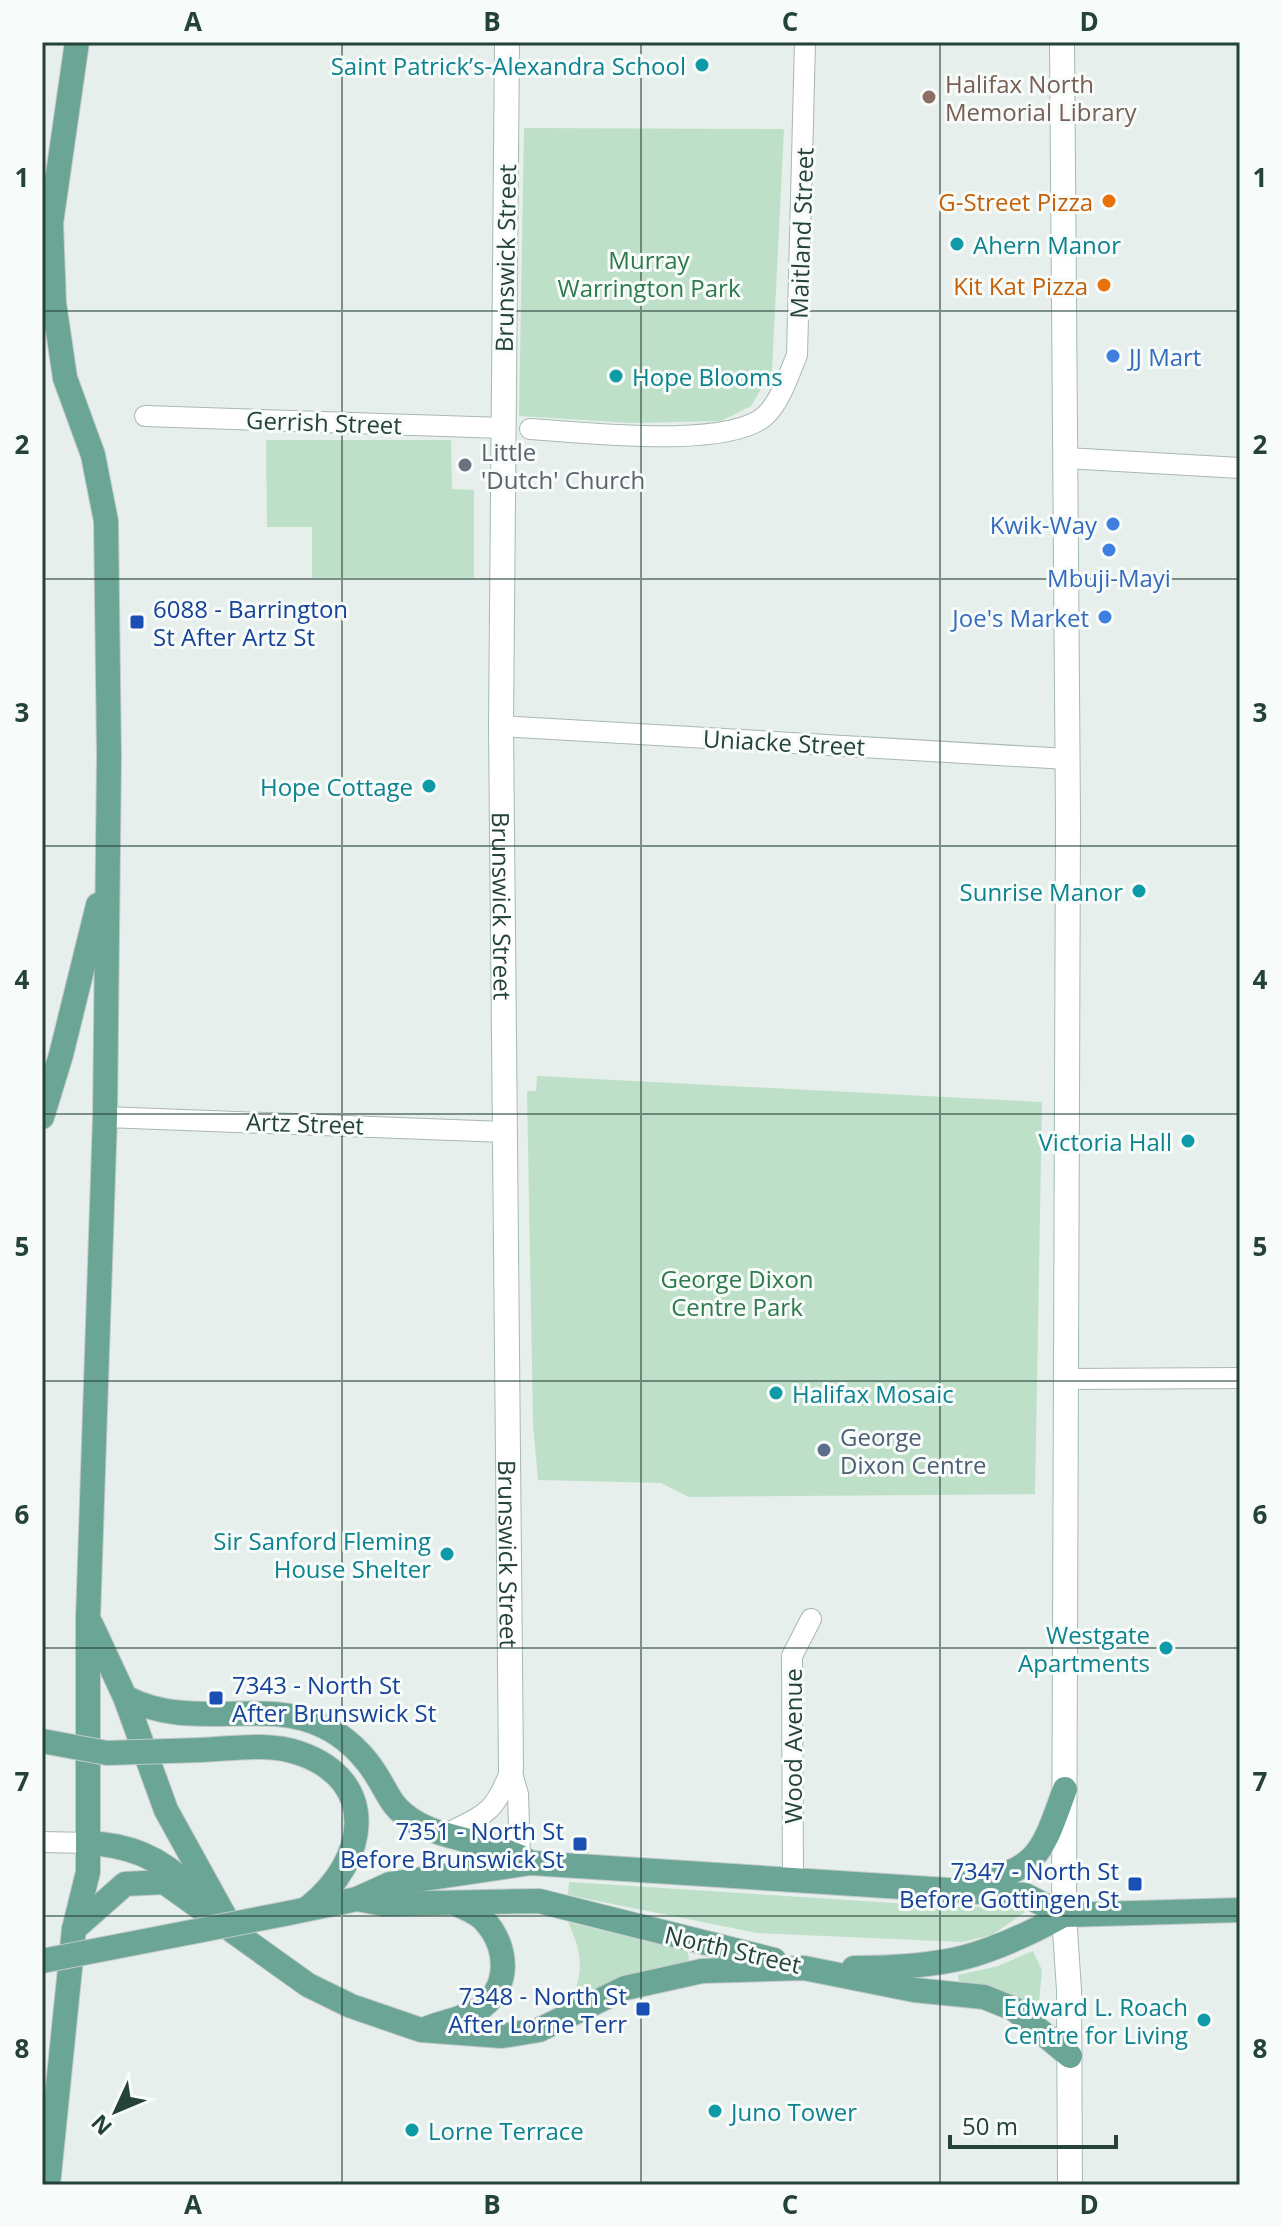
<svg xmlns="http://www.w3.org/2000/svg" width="1282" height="2227" font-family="'Open Sans',sans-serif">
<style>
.green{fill:#bfe0c8}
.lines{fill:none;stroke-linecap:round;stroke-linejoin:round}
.street-casing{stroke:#a8b8b2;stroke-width:22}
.secondary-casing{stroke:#a4bbb3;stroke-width:26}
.primary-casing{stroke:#c2cac8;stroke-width:26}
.street{stroke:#fff;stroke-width:20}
.secondary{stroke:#fff;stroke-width:24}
.primary{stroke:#6aa596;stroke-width:24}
.primary-bridge-casing{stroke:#c2cac8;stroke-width:26;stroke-linecap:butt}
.primary-bridge{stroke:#6aa596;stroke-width:24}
.grid{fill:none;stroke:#24423a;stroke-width:2;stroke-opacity:0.55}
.culture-dot{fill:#0f9aa8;stroke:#f7fbf9;stroke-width:3}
.education-dot{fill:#8d6e63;stroke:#f7fbf9;stroke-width:3}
.food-dot{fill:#e8710a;stroke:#f7fbf9;stroke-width:3}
.shop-dot{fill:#3f7fe0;stroke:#f7fbf9;stroke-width:3}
.worship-dot{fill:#6b7280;stroke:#f7fbf9;stroke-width:3}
.transit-dot{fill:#1a4fb4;stroke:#f7fbf9;stroke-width:3}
.service-dot{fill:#5c6f8a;stroke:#f7fbf9;stroke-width:3}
.labels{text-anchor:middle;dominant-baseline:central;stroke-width:6;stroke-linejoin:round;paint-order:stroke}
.culture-label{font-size:24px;fill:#0d838f;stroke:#f7fbf9;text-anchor:end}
.education-label{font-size:24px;fill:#785e54;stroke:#f7fbf9;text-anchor:start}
.food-label{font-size:24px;fill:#c56008;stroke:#f7fbf9;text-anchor:end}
.street-label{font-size:24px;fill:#24423a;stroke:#f7fbf9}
.park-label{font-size:24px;fill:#2d7a4b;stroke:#f7fbf9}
.shop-label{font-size:24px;fill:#366cbe;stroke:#f7fbf9;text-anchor:end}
.worship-label{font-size:24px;fill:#5b616d;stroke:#f7fbf9;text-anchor:start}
.transit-label{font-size:24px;fill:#164399;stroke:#f7fbf9;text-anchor:end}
.service-label{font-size:24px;fill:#4e5e75;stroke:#f7fbf9;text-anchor:start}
.neatline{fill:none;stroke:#24423a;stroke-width:3}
.grid-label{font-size:26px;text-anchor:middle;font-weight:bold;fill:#24423a}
</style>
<rect width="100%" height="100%" fill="#e6efeb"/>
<g class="green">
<polygon points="524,128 784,129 772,370 751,406 721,421 630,423 519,416"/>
<polygon points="266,440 451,440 452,489 474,490 474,578 312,578 312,527 267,527"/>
<polygon points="537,1076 1042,1102 1035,1494 689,1497 661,1483 538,1480 533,1423 527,1091 536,1091"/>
<polygon points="569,1882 956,1907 1020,1907 1025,1912 992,1935 962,1942 757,1933 568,1895"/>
<path d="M568 1922 688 1951 689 1962 567 2009C584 1976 584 1956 568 1922Z"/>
<polygon points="1033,1951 1042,1970 1038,2013 995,1988 959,1981 958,1975 998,1966"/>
</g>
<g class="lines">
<defs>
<g id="street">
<polyline points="145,416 504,428"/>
<path d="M530 429C581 432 730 450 766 415 781 400 789 374 797 355L805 42"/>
<polyline points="1066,458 1240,468"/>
<polyline points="501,726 1067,759"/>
<polyline points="105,1117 505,1132"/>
<polyline points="1067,1379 1240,1378"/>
<polyline points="511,1770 518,1794 520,1856"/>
<path d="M446 1834C486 1814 495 1813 511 1769"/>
<polyline points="42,1842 89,1843"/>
<polyline points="793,1878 792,1656 811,1619"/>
</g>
<g id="secondary">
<path id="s1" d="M507 42 501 726 511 1769"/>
<polyline points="1062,42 1068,819 1064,1915 1069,1990 1070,2185"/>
</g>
<g id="primary">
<polyline points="42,1117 61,1055 98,905"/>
<polyline points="91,1624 125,1697 166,1810 229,1924"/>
<path d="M125 1697C190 1732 264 1697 323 1726 345 1736 365 1756 377 1776 386 1790 391 1805 405 1815 438 1842 492 1839 531 1863"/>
<path d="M200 1750C231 1749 269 1742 299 1753 381 1781 367 1861 309 1907"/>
<path d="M89 1843C128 1845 160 1857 188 1886"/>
<path d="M970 1882C1040 1872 1043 1849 1065 1789"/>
<polyline points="357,1899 384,1904 539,1901 774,1960"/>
<polyline points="284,1914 357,1899 390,1884 531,1863 1025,1895 1064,1915 1240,1910"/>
<polyline points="74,1929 125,1884 164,1882 308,1985 351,2006 421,2030 502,2036 539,2030 625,1988 702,1971 804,1968 914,1990 984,1997 1014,2009 1070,2056"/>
<path d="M854 1968C945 1968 984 1958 1064 1915"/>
<path d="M428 2028C443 2022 462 2019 476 2011 512 1990 509 1946 483 1919 476 1912 464 1908 455 1903"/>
<polyline points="48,2185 74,1929 88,1872 88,1619 105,1117 109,756 106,521 93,455 65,378 54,303 51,223 77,42"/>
</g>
</defs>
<use href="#street" class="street-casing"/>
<use href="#secondary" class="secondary-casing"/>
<use href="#primary" class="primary-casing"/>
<use href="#street" class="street"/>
<use href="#secondary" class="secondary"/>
<use href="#primary" class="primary"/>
<defs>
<g id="primary-bridge">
<polyline points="42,1741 107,1753 200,1750"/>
<polyline points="42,1961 284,1914"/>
</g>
</defs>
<use href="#primary-bridge" class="primary-bridge-casing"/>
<use href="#primary-bridge" class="primary-bridge"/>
</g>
<path class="grid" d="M342 42V2185M641 42V2185M940 42V2185M42 311H1240M42 579H1240M42 846H1240M42 1114H1240M42 1381H1240M42 1648H1240M42 1916H1240"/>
<g class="culture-dot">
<circle cx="702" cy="65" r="8"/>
<circle cx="957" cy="244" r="8"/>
<circle cx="616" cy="376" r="8"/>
<circle cx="429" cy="786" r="8"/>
<circle cx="1139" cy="891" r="8"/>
<circle cx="1188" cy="1141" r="8"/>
<circle cx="776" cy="1393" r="8"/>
<circle cx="447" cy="1554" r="8"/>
<circle cx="1166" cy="1648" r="8"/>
<circle cx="1204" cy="2020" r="8"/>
<circle cx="715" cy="2111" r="8"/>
<circle cx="412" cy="2130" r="8"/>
</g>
<circle class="education-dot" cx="929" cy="97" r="8"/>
<g class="food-dot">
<circle cx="1109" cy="201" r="8"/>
<circle cx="1104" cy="285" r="8"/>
</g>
<g class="shop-dot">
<circle cx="1113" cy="356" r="8"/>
<circle cx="1113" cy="524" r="8"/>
<circle cx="1109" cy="550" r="8"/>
<circle cx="1105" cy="617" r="8"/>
</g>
<circle class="worship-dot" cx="465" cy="465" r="8"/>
<g class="transit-dot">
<rect x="129" y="614" width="16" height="16" rx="4"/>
<rect x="208" y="1690" width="16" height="16" rx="4"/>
<rect x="572" y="1836" width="16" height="16" rx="4"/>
<rect x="1127" y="1876" width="16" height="16" rx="4"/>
<rect x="635" y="2001" width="16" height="16" rx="4"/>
</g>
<circle class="service-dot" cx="824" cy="1450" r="8"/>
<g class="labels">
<g class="culture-label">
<text x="686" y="65">Saint Patrick’s-Alexandra School</text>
<text x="973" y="244" text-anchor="start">Ahern Manor</text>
<text x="632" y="376" text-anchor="start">Hope Blooms</text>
<text x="413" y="786">Hope Cottage</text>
<text x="1123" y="891">Sunrise Manor</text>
<text x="1172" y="1141">Victoria Hall</text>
<text x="792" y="1393" text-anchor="start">Halifax Mosaic</text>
<text x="431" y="1540">Sir Sanford Fleming<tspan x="431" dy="28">House Shelter</tspan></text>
<text x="1150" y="1634">Westgate<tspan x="1150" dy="28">Apartments</tspan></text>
<text x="1188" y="2006">Edward L. Roach<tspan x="1188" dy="28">Centre for Living</tspan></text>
<text x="731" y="2111" text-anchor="start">Juno Tower</text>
<text x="428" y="2130" text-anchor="start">Lorne Terrace</text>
</g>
<g class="education-label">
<text x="945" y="83">Halifax North<tspan x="945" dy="28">Memorial Library</tspan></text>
</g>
<g class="food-label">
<text x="1093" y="201">G-Street Pizza</text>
<text x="1088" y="285">Kit Kat Pizza</text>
</g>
<g class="street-label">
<text transform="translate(801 233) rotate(-88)">Maitland Street</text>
<text transform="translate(505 258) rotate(-89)">Brunswick Street</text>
<text transform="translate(324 422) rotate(2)">Gerrish Street</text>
<text transform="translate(784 742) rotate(3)">Uniacke Street</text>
<text stroke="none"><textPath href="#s1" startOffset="864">Brunswick Street</textPath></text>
<text transform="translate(305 1123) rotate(2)">Artz Street</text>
<text stroke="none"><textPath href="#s1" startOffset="1512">Brunswick Street</textPath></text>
<text transform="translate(792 1746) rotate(-90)">Wood Avenue</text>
<text transform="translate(733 1949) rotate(13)">North Street</text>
</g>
<g class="park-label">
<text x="649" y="259">Murray<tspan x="649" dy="28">Warrington Park</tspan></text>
<text x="737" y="1278">George Dixon<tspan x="737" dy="28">Centre Park</tspan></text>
</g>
<g class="shop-label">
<text x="1129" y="356" text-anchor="start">JJ Mart</text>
<text x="1097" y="524">Kwik-Way</text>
<text x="1109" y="577" text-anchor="middle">Mbuji-Mayi</text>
<text x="1089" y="617">Joe's Market</text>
</g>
<g class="worship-label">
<text x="481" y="451">Little<tspan x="481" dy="28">'Dutch' Church</tspan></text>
</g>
<g class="transit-label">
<text x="153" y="608" text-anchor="start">6088 - Barrington<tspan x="153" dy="28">St After Artz St</tspan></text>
<text x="232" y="1684" text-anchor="start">7343 - North St<tspan x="232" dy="28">After Brunswick St</tspan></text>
<text x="564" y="1830">7351 - North St<tspan x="564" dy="28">Before Brunswick St</tspan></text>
<text x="1119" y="1870">7347 - North St<tspan x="1119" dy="28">Before Gottingen St</tspan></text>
<text x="627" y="1995">7348 - North St<tspan x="627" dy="28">After Lorne Terr</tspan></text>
</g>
<g class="service-label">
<text x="840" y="1436">George<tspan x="840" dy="28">Dixon Centre</tspan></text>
</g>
</g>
<rect width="1282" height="2227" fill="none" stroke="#f7fbf9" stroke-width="88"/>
<g transform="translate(116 2111) rotate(226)" stroke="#f7fbf9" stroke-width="6" paint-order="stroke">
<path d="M0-6L14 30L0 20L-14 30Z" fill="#24423a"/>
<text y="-12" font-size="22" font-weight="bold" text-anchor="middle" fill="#24423a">N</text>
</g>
<path d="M950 2135v12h166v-12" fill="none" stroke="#24423a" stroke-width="4"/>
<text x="962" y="2135" font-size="24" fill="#24423a" stroke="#f7fbf9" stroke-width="6" paint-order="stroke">50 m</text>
<rect x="44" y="44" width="1194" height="2139" class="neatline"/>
<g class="grid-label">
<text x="193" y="31">A</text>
<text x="492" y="31">B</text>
<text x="790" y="31">C</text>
<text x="1089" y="31">D</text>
<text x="22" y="187">1</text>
<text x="1260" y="187">1</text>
<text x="22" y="454">2</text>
<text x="1260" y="454">2</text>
<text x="22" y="722">3</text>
<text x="1260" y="722">3</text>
<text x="22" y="989">4</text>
<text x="1260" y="989">4</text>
<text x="22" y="1256">5</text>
<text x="1260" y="1256">5</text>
<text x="22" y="1524">6</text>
<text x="1260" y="1524">6</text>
<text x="22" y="1791">7</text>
<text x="1260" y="1791">7</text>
<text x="22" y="2058">8</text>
<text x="1260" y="2058">8</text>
<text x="193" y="2214">A</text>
<text x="492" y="2214">B</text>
<text x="790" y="2214">C</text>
<text x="1089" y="2214">D</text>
</g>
</svg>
